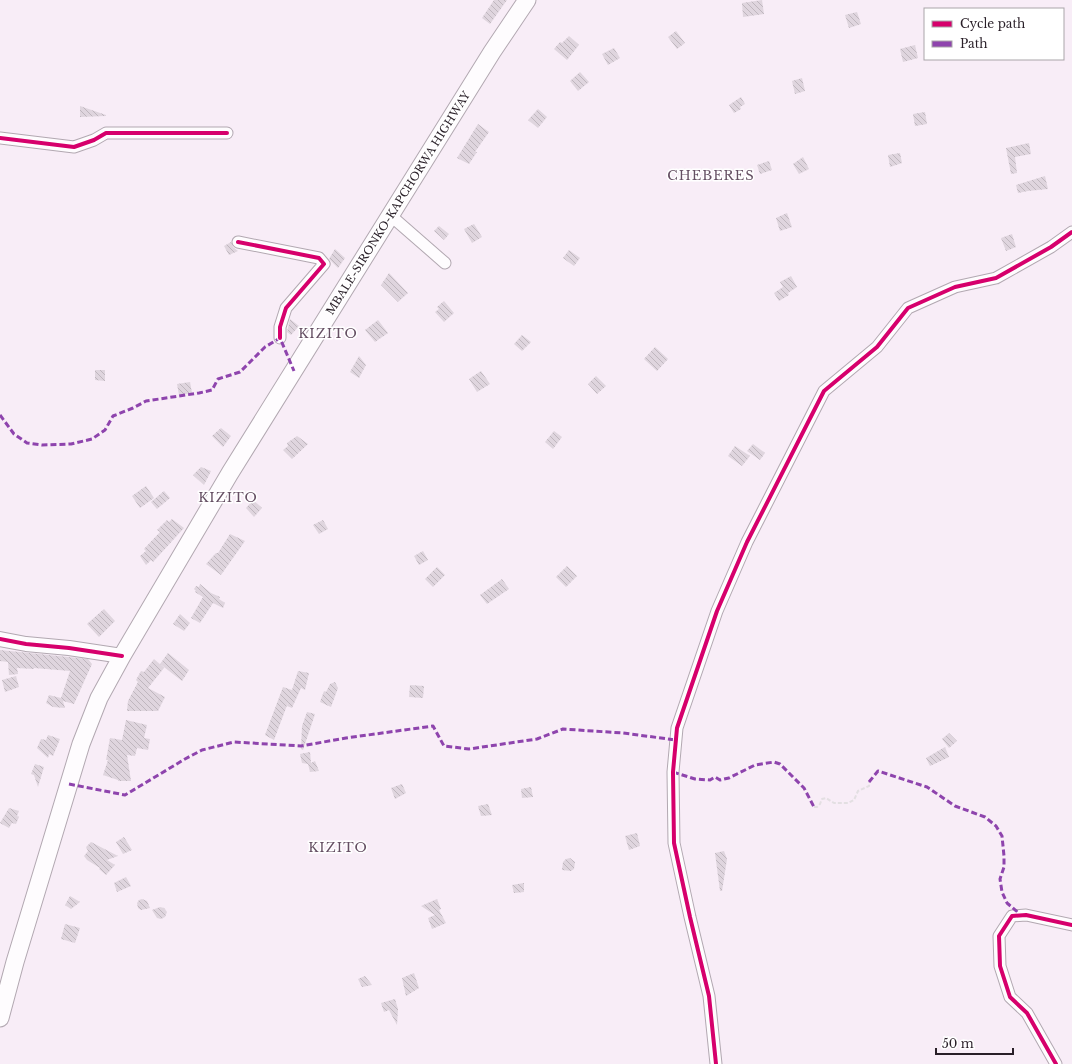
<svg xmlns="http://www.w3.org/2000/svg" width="1072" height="1064" font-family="'Libre Baskerville',serif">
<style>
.building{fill:url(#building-back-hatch)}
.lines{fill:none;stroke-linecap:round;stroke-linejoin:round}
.minor-casing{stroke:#b2a8b1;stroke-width:13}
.tertiary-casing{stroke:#b2a8b1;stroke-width:16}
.primary-casing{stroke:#b2a8b1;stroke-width:19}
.path{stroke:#e3dfe2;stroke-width:2;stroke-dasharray:4 2;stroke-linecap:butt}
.minor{stroke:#fefcfe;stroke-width:11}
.tertiary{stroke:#fefcfe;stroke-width:14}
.primary{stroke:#fefcfe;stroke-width:17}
.quiet{stroke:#8e44ad;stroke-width:3;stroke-dasharray:6 3;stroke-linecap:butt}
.cycleway-casing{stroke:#fff;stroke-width:6}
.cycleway{stroke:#d6006c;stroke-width:4}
.labels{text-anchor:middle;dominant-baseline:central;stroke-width:3;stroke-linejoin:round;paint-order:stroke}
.street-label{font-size:11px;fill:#291f28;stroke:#fff}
.quarter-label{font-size:13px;letter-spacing:1px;fill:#654f63;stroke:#fff}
</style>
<defs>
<pattern id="building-back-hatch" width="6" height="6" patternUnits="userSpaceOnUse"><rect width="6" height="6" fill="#dfd5de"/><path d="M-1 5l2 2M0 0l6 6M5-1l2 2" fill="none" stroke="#bfb6be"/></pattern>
</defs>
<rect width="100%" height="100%" fill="#f8edf7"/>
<g class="building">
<polygon points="494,0 507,0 490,24 482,18"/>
<polygon points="762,0 764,14 743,17 742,3"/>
<polygon points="857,12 861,24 849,28 845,15"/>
<polygon points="676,31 685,43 677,49 668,37"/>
<polygon points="569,36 579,45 567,60 554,49 560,42 562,43"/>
<polygon points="915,45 918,58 903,62 900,49"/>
<polygon points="614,48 620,58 608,65 602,54"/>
<polygon points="580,72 589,82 578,91 570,81"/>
<polygon points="802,78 805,91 795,94 792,81"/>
<polygon points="741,97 745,104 740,107 741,109 734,113 729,105"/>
<polygon points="80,106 106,115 106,116 80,117"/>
<polygon points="538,109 547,117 538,128 528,120"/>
<polygon points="925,112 927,124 915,126 913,114"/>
<polygon points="478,124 489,132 475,152 477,152 469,164 457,158"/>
<polygon points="1029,143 1031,154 1015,157 1017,173 1011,174 1006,148"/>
<polygon points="900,153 902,163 890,167 888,155"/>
<polygon points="803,157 809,169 799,174 793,164"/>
<polygon points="769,161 772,170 760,174 757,165"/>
<polygon points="1045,176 1048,189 1028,191 1018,193 1016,185"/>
<polygon points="787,213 792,227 780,231 776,218"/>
<polygon points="474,224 482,237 472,243 464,229"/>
<polygon points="439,226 449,234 444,240 434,231"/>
<polygon points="1012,234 1016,247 1006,251 1001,238"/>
<polygon points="231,242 233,247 238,251 229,255 224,246"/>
<polygon points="335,249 345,258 338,268 329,259"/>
<polygon points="569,250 580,258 574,266 563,258"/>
<polygon points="389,273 408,293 398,302 381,285"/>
<polygon points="791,276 797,287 788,293 789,295 779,301 774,293 783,287 780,282"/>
<polygon points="444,301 454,313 444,322 435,312 439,309 437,307"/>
<polygon points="290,319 299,326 291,335 287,332"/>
<polygon points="378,320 388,333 375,342 365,330"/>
<polygon points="522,335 531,342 522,351 514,344"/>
<polygon points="655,347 668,359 657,371 644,359"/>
<polygon points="359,356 366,365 359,378 350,372"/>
<polygon points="95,370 105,370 105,381 95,380"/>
<polygon points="481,371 490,384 477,392 469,379"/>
<polygon points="596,376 606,386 597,394 588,384"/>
<polygon points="190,382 192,393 179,395 177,384"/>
<polygon points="221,428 231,436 223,447 212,436"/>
<polygon points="554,431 562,437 553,449 545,442"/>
<polygon points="297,436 308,444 292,459 283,450 288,446 287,443"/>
<polygon points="753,444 765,453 760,460 747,451"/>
<polygon points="735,446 750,456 742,466 728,456"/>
<polygon points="201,467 211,471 204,485 193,475"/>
<polygon points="146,486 154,498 140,508 132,496"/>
<polygon points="164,491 170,498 157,509 151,502"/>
<polygon points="253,500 262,508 254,517 246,508"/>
<polygon points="172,519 184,528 153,562 151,560 146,565 140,556 146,551 144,549 160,532 157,530 167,520 169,522"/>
<polygon points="323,520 328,529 319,534 313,525"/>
<polygon points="230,534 245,541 221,575 206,564 216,553 218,553"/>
<polygon points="423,551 428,560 419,565 414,556"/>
<polygon points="567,566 577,576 566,587 556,577"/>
<polygon points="437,567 445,575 433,587 425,579"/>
<polygon points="502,579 509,589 487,604 480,595"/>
<polygon points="200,584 211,593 220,597 219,599 225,603 223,608 213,603 200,623 191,618 203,597 195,592 196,591 194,589 196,586 199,587"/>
<polygon points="104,609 115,621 99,637 87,624"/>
<polygon points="180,614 190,623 184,631 173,624"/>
<polygon points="0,650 88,659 92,664 74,704 63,701 65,708 53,707 46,703 49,695 61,698 70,671 34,668 34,669 17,668 18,674 9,675 8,662 0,661"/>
<polygon points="168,653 189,670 182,681 160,664"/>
<polygon points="154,659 164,668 148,688 165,697 158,711 127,711 128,701 138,682 136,680 141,671 144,672"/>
<polygon points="298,671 309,673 305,690 301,688 292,708 287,706 289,700 274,740 265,735 283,687 292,690"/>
<polygon points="16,676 19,687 5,692 2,680"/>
<polygon points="335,682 338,688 331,707 320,702 324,691 326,692 330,684"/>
<polygon points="410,685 424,686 423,698 409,697"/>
<polygon points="307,712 315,714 303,750 301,749 302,726"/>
<polygon points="126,720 147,725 144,738 150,739 148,750 137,748 135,756 127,755 131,781 118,781 118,780 103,775 108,760 106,760 110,738 122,740"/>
<polygon points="949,733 957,741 949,748 942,739"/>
<polygon points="48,735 60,739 53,756 49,754 48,758 37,748 41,739 46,740"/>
<polygon points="945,747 949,757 930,766 926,758"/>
<polygon points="310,752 311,763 315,761 319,771 310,772 308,764 302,763 300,754"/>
<polygon points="35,764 44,767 38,787 34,775 31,774"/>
<polygon points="402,784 406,793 395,799 391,788"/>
<polygon points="531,787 533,797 522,798 521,789"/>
<polygon points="488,804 492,815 481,816 478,806"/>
<polygon points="9,808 19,811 17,816 19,817 16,824 12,823 9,828 0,823"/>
<polygon points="637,833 640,846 629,850 625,836"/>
<polygon points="124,837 132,850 123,854 116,842"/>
<polygon points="91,842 118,856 107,860 115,865 106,875 99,869 100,868 87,860 84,856 88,851 86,847"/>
<polygon points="724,851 727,859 722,891 720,891 715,853"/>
<polygon points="570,858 575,862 574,869 571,871 562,870 563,862 566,859"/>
<polygon points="126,877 131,886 117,892 114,883"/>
<polygon points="524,883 524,892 514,893 512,885"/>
<polygon points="70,896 80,902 71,909 65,905"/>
<polygon points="142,899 147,901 150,908 141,910 138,908 137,903 139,900"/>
<polygon points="437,899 441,909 439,910 446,923 432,929 428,918 435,915 421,906"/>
<polygon points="160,907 164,908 167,912 165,917 161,919 157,918 152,910"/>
<polygon points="65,924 80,928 75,943 61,939"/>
<polygon points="414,973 419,988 406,996 402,978"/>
<polygon points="365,976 372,985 362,987 358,979"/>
<polygon points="395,999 398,1009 397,1025 389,1010 384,1012 381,1003"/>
</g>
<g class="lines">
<defs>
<g id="minor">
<polyline points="0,138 74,147 94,140 106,133 227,133"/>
<polyline points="390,215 445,263"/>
<polyline points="238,242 319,258 324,264 286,308 280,327 280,338"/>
<polyline points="716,1064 709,996 690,917 674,843 673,772 677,728 717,611 747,542 824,391 877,347 908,308 955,287 996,278 1051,247 1072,232"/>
<polyline points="1056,1064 1027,1013 1010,997 1000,966 999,936 1012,916 1026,915 1072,925"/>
</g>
<polyline id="tertiary" points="0,639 26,644 69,648 122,656"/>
<polyline id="primary" points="0,1018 15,962 81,744 99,698 122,656 230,473 492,52 527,0"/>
</defs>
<use href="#minor" class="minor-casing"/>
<use href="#tertiary" class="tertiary-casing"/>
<use href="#primary" class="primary-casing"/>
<polyline class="path" points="814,807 817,807 820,804 822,799 826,798 834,803 848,803 854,800 858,791 869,786 869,782"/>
<use href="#minor" class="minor"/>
<use href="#tertiary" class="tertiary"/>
<use href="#primary" class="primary"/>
<g class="quiet">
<polyline points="0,415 14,434 27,443 42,445 71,444 92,439 105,430 113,416 133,408 146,401 199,393 212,390 218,379 240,372 265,347 280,338 294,371"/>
<polyline points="673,772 695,779 710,780 715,777 720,780 729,778 755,765 774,762 780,764 804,788 814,807"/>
<polyline points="869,782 878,771 927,787 955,806 985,817 996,826 1002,836 1004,856 1004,867 1000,879 1002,892 1007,903 1021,915"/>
<polyline points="69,784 125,795 185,759 202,750 234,742 301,746 346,738 433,726 444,746 469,749 537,739 563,729 623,733 676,740"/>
</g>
<defs>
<g id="cycleway">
<polyline points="0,138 74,147 94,140 106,133 227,133"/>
<polyline points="238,242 319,258 324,264 286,308 280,327 280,338"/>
<polyline points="0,639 26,644 69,648 122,656"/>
<polyline points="716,1064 709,996 690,917 674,843 673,772 677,728 717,611 747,542 824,391 877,347 908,308 955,287 996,278 1051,247 1072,232"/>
<polyline points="1056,1064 1027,1013 1010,997 1000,966 999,936 1012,916 1026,915 1072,925"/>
</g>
</defs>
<use href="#cycleway" class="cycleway-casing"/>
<use href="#cycleway" class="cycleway"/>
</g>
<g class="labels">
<g class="street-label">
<text transform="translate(398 203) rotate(-58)">MBALE-SIRONKO-KAPCHORWA HIGHWAY</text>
</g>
<g class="quarter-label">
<text x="711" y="175">CHEBERES</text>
<text x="328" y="333">KIZITO</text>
<text x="228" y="497">KIZITO</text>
<text x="338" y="847">KIZITO</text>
</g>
</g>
<rect x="924" y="8" width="140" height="52" fill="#ffffff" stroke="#a9a5a9"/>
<rect x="932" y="21" width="20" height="6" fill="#d6006c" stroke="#a9a5a9"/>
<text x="960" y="28" font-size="12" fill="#291f28">Cycle path</text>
<rect x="932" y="41" width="20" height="6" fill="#8e44ad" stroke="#a9a5a9"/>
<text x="960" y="48" font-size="12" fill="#291f28">Path</text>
<path d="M936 1048v6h77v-6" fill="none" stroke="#291f28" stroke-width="2"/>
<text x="942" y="1048" font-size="12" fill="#291f28" stroke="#ffffff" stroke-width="3" paint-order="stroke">50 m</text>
</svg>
